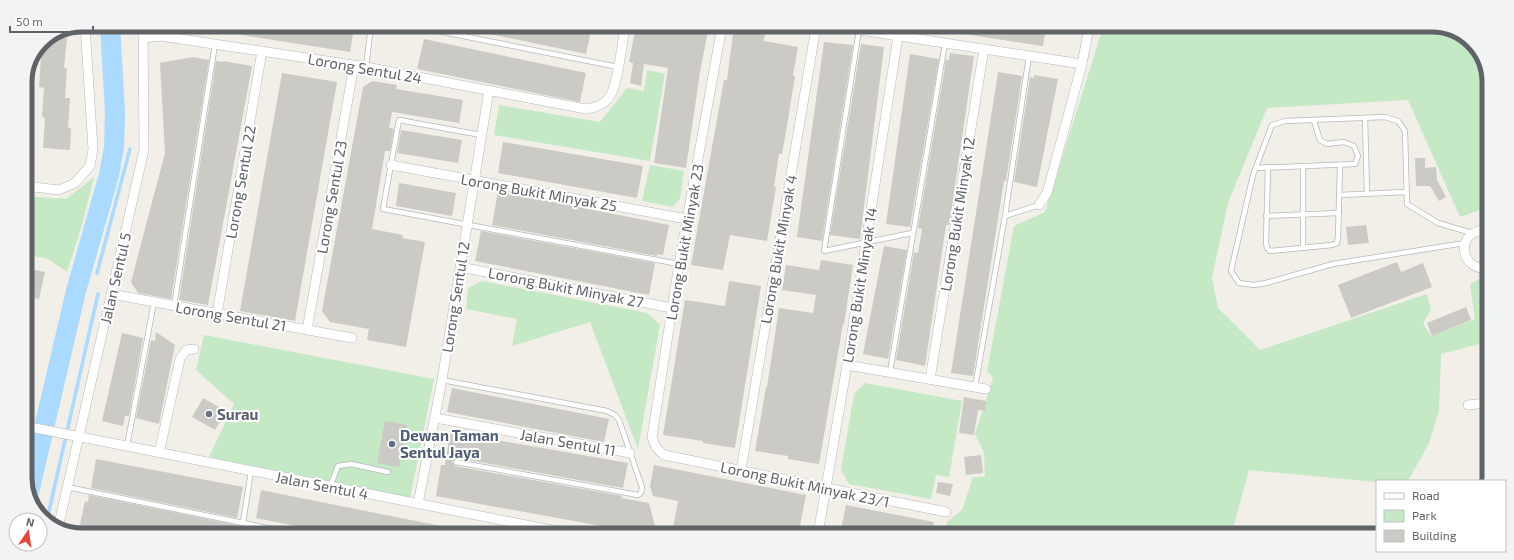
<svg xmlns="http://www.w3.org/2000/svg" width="1514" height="560" font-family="'Exo 2',sans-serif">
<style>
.green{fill:#c5e8c5}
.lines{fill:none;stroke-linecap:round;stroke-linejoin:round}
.stream{stroke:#aadaff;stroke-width:3.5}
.river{stroke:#aadaff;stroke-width:20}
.building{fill:#cccac5}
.service-casing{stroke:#b5b8bc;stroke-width:6}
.minor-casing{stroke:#b5b8bc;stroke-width:10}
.service{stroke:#fff;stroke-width:4.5}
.minor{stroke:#fff;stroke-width:9}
.worship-dot{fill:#6b7280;stroke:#fff;stroke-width:1.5}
.service-dot{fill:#5c6f8a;stroke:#fff;stroke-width:1.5}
.labels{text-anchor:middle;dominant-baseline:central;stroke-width:4;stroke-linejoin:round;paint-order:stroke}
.street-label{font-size:15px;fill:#5f6368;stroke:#fff}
.worship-label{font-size:15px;font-weight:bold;fill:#5b616d;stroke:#fff;text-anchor:start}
.service-label{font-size:15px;font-weight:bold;fill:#4e5e75;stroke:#fff;text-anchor:start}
.rim{fill:none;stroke:#5f6368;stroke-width:5}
</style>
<rect width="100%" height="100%" fill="#f1efe8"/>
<g class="green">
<polygon points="1108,27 1450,28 1477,47 1489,78 1488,207 1460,217 1408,100 1267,108 1228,203 1212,278 1218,308 1260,350 1427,294 1431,310 1423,323 1431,336 1475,319 1470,284 1488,274 1487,342 1441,354 1439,411 1429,443 1408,481 1377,482 1249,470 1231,535 944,534 947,522 962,510 973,477 985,477 984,453 975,434 993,378 987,371 1014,226 1045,212 1100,37"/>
<polygon points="647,70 665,74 650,161 494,135 499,105 600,122 627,88 644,91"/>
<polygon points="650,165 684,171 680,198 673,207 642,201"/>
<polygon points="94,177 82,225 67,272 48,259 25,254 25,196 66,199"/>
<polygon points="482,281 647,313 660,325 638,449 590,322 512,346 517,319 466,309 468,288"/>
<polygon points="204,335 434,379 410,498 209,457 234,404 196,370"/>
<polygon points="865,383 962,401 949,477 936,475 931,499 849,484 841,470 854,394"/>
</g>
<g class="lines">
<g class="stream">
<polyline points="97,273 130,149"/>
<polyline points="47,520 98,294"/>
</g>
<polyline class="river" points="29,492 76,291 109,175 114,147 115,113 110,25"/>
</g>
<g class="building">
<polygon points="210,25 335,26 354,28 350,52 210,30"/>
<polygon points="470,26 592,26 586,54 470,30"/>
<polygon points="636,26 709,26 700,72 686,168 654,163 668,68 644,64 641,86 630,83 633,63 629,62"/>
<polygon points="734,26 766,26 764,41 798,47 793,75 795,76 787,126 782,154 779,154 774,187 776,187 767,241 730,235 723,270 691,265 724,80 727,80"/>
<polygon points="950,27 1046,27 1043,46 950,32"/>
<polygon points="53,37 67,38 64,68 67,68 65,98 70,98 68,128 71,128 70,150 43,148 45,118 42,117 44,88 39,87 41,57 38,57 39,48 42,41"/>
<polygon points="424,39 586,73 580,102 417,69"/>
<polygon points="824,42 853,45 822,241 797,237"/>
<polygon points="861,44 884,47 860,239 830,235"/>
<polygon points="950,53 974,56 953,199 949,225 946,225 925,366 896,360 914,252 918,253 922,229 918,228 946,60 949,60"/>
<polygon points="910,54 939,59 910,227 886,224"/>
<polygon points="192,57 209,60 171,299 138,293 131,282 165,153 160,63"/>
<polygon points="216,61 223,62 223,61 252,66 208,305 179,300"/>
<polygon points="998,72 1022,76 1006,181 1004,181 973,376 951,373"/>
<polygon points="282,73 337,82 295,321 240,311"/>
<polygon points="1034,75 1058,79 1037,187 1014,182 1030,77 1034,78"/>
<polygon points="372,81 397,85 396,89 463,100 459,123 392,112 389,128 394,129 390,151 385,151 372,229 403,235 402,238 425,242 406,347 367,340 369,329 330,322 322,311 363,87"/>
<polygon points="401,130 462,140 458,163 397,153"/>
<polygon points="503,142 643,166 637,198 498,173"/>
<polygon points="1415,158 1425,158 1425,168 1436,167 1437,180 1446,197 1439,201 1430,186 1416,186"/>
<polygon points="399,183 456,193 452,216 396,206"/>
<polygon points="498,191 669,225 663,255 657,254 657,256 492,225"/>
<polygon points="1366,225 1369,243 1348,245 1346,227"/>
<polygon points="481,231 655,263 649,295 475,261"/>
<polygon points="884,246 907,250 888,359 863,354"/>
<polygon points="821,260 853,265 844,324 843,324 819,464 788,459 788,456 755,451 766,387 767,387 779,308 813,313 816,295 782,290 786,265 819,270"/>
<polygon points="1397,262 1401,272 1423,263 1432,287 1351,318 1338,285"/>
<polygon points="25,268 45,272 39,299 25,296"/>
<polygon points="729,281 761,286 735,448 703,443 703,441 663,435 685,300 725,306"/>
<polygon points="1466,307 1471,320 1432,336 1427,323"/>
<polygon points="156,332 175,345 159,424 136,418 151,340 155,341"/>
<polygon points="122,333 143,338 129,416 125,416 123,426 102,421"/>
<polygon points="452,388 609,419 604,442 447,412"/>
<polygon points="964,397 986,401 985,411 978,410 974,435 959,433"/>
<polygon points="203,398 226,411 215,430 192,417"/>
<polygon points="385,421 407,425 399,467 377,463"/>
<polygon points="450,432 628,463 623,488 457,458 453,459 452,462 455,466 622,496 621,498 649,503 657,533 640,533 436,496 441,465 445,465"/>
<polygon points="981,455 983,473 966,475 964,457"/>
<polygon points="96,459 243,487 237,518 91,488"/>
<polygon points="654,465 806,495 800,526 798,526 796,534 672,533 678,501 653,496 650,486"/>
<polygon points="938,482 953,484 950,496 936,493"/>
<polygon points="261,490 456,529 456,533 331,533 256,518"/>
<polygon points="89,495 236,525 234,532 96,532 79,529 85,501 88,502"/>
<polygon points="846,505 934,522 932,534 840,534"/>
</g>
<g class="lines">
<defs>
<g id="service">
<polyline points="413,26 618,67"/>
<polyline points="859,30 824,251 912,233"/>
<polyline points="366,67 371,26"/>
<polyline points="1365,118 1367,194"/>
<polyline points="481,135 399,120 383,209 679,264"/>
<polyline points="1268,167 1266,243 1267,248 1270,251 1332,245 1337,243 1338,237 1340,165"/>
<polyline points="1256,168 1355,164 1358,156 1354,146 1344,142 1327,144 1320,140 1314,121"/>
<polyline points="1339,195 1406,192"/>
<polyline points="1005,216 1039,205"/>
<polyline points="1266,216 1339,213"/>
<polyline points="1465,244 1458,244 1333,264 1266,283 1254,285 1239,283 1231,271 1253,175 1272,125 1285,121 1385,117 1398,121 1405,131 1407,204 1438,223 1472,233"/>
<polyline points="1303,248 1303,166"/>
<polyline points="174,306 215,44"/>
<polyline points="890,372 945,43"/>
<polyline points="442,380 607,411 615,415 619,420 642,487 641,493 638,495 456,462"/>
<polyline points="975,387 1005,216 1029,56"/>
<polyline points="127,446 154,302"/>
<polyline points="67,487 292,533"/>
<polyline points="330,487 338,466 351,464 388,472"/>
<polyline points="243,523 251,471"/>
</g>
<g id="minor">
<path d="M722 26 679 264 652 437C654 445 657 450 664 455L946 512"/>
<polyline points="840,27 1082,64"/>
<path d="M144 38 161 36 366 67 586 109C594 108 602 106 608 99 618 88 622 43 625 26"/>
<polyline points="391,165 687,219"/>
<polyline points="25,186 59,190 75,183 90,166 93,149 85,25"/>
<polyline points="1039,205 1047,193 1082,64 1089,27"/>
<polyline points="460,267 672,308"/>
<path d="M1488 269C1456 269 1457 228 1488 230"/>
<polyline points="111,294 352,338"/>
<polyline points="217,314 262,51"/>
<polyline points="307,330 354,65"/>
<polyline points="847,365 986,389"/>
<polyline points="930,379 984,49"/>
<polyline points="1468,405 1487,403"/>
<polyline points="435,418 630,453"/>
<polyline points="25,426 567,533"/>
<polyline points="159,453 180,359 186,350 194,349"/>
<polyline points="741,470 816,27"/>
<polyline points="418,504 442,380 489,90"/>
<polyline points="58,528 144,150 143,25"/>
<polyline points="818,534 847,365 898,36"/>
</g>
</defs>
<use href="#service" class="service-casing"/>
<use href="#minor" class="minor-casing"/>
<use href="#service" class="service"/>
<use href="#minor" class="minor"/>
</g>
<circle class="worship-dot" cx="209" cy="414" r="4"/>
<circle class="service-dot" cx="392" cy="444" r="4"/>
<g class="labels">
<g class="street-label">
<text transform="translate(365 68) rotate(10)">Lorong Sentul 24</text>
<text transform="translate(240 182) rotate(-80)">Lorong Sentul 22</text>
<text transform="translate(539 192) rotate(10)">Lorong Bukit Minyak 25</text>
<text transform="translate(331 197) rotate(-80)">Lorong Sentul 23</text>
<text transform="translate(957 214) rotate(-81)">Lorong Bukit Minyak 12</text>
<text transform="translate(684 242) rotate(-80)">Lorong Bukit Minyak 23</text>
<text transform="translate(778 249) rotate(-80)">Lorong Bukit Minyak 4</text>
<text transform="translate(115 278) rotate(-77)">Jalan Sentul 5</text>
<text transform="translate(859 285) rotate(-81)">Lorong Bukit Minyak 14</text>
<text transform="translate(566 287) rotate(11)">Lorong Bukit Minyak 27</text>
<text transform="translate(455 297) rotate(-81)">Lorong Sentul 12</text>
<text transform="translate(231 316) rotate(10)">Lorong Sentul 21</text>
<text transform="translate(568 442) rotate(10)">Jalan Sentul 11</text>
<text transform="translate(805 484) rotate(12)">Lorong Bukit Minyak 23/1</text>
<text transform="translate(322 485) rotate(11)">Jalan Sentul 4</text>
</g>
<g class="worship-label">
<text x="217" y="414">Surau</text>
</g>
<g class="service-label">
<text x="400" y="435">Dewan Taman<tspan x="400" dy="17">Sentul Jaya</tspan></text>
</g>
</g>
<path d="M0 0H1514V560H0ZM82 32H1432A50 50 0 0 1 1482 82V478A50 50 0 0 1 1432 528H82A50 50 0 0 1 32 478V82A50 50 0 0 1 82 32Z" fill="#f2f3f3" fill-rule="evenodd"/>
<path class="rim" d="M82 32H1432A50 50 0 0 1 1482 82V478A50 50 0 0 1 1432 528H82A50 50 0 0 1 32 478V82A50 50 0 0 1 82 32Z"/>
<rect x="1376" y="480" width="130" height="72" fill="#ffffff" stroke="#bfc1c3"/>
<rect x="1384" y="493" width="20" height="6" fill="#ffffff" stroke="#bfc1c3"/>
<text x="1412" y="500" font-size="12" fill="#5f6368">Road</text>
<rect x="1384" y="510" width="20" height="12" fill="#c5e8c5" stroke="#bfc1c3"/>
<text x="1412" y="520" font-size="12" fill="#5f6368">Park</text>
<rect x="1384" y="530" width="20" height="12" fill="#cccac5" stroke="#bfc1c3"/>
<text x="1412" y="540" font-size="12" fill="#5f6368">Building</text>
<g transform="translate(28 532) rotate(13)"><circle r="19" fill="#ffffff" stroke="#bfc1c3"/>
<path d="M0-3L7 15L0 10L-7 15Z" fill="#ea4335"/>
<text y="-6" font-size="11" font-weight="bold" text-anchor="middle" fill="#5f6368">N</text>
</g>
<path d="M10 26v6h83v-6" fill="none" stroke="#5f6368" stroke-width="2"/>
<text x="16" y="26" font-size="12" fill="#5f6368" stroke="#ffffff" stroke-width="3" paint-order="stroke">50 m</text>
</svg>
